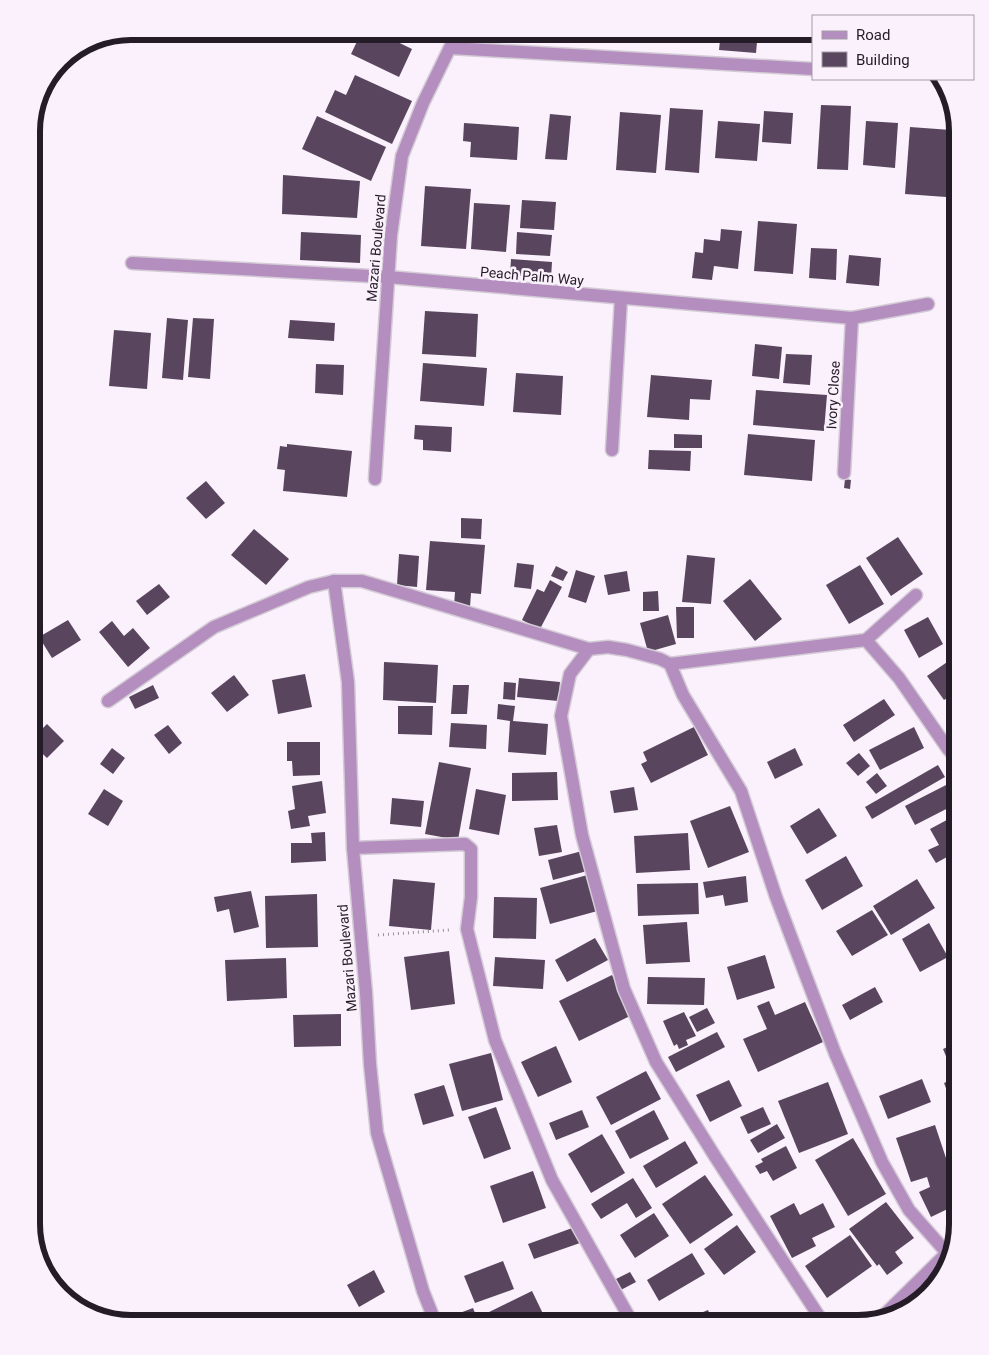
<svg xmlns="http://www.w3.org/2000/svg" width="989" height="1355" font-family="Roboto,sans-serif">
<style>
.building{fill:#59465e}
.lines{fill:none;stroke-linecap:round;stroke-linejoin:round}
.street-casing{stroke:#d3cbd5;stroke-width:15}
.path{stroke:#99909b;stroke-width:3;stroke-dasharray:1 4;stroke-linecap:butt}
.street{stroke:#b48ebe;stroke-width:12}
.labels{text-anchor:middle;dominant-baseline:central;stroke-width:5;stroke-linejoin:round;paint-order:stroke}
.street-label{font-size:14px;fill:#241c26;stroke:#faf1fc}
.rim{fill:none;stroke:#241c26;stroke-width:6}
</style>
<rect width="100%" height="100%" fill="#faf1fc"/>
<g class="building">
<polygon points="362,31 375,31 412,49 399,77 351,54"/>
<polygon points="515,31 570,31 569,37"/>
<polygon points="721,31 758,31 756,53 719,50"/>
<polygon points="770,31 804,31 804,40 769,37"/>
<polygon points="355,75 412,101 392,144 325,112 335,90 346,95"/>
<polygon points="821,105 851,106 848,170 817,169"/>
<polygon points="670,108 703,110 699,173 665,170"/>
<polygon points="764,111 793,113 791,144 762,142"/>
<polygon points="620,112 661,115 656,173 616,170"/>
<polygon points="550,114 571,116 567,160 545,159"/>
<polygon points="317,116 386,147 371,181 302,149"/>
<polygon points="718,121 760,124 757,161 715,158"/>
<polygon points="866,121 898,123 895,168 863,165"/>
<polygon points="464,123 519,127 517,160 470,157 471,142 463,141"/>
<polygon points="910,127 951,130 946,197 905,194"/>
<polygon points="953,132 958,133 958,209 948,208"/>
<polygon points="283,175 360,181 357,218 282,214"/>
<polygon points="425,186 471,189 466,249 421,246"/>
<polygon points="522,200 556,202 554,230 520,228"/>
<polygon points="474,203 510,205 506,252 471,249"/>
<polygon points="758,221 797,224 793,274 754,271"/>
<polygon points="721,229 742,231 738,269 714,266 712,280 692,278 695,252 703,253 704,239 720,241"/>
<polygon points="301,232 361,235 360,263 300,260"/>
<polygon points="517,232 552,235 550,256 516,254"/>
<polygon points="811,248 837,249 836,280 809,278"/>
<polygon points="849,255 881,258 879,286 846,283"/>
<polygon points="511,259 552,262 551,278 510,275"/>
<polygon points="425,311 478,314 476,357 422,354"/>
<polygon points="167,318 188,320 183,380 162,378"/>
<polygon points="193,318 214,319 210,379 188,377"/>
<polygon points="290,320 335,323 334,341 288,338"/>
<polygon points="114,330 151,333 147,389 109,386"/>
<polygon points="755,344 782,347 779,379 752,376"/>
<polygon points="786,354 812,355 810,385 783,383"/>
<polygon points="423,363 487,368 484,406 420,401"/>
<polygon points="316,364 344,365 343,395 315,393"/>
<polygon points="516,373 563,376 561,415 513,412"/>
<polygon points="651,375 712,380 710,400 690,399 689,420 647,417"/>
<polygon points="756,390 827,395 824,431 753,425"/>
<polygon points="415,425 452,427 451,452 423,450 423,440 414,439"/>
<polygon points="674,434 702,435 702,448 674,448"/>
<polygon points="748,434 815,440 812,481 744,475"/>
<polygon points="287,444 352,451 347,497 283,491 285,470 277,469 280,446 287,447"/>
<polygon points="649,450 691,451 690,471 648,469"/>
<polygon points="845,479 851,480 850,489 844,488"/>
<polygon points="206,481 225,503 206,519 186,498"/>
<polygon points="461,518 482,519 481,539 461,538"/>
<polygon points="254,529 289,559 266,585 231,555"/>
<polygon points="898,537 923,574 891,596 866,558"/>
<polygon points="430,541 485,545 481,594 471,593 470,607 454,606 455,592 426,590"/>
<polygon points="399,554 419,556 417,587 397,585"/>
<polygon points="687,555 715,558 711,604 682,602"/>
<polygon points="517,563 534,565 531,589 514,587"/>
<polygon points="860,565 884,604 849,624 826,585"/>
<polygon points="556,566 568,572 563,581 551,576"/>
<polygon points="576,570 595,576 586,603 568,597"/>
<polygon points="627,571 630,591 608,595 604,575"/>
<polygon points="750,579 782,619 755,641 723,601"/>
<polygon points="550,580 562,587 540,629 522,620 537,589 544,592"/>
<polygon points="159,584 170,597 147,615 136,601"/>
<polygon points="658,591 659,611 643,611 643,592"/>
<polygon points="676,607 694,607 694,638 677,638"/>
<polygon points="668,615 676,644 648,652 640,623"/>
<polygon points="928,617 943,644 919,658 904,630"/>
<polygon points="68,620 81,640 52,658 39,637"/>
<polygon points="112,621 124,636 133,628 150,648 128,667 99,632"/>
<polygon points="953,658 958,664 958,691 944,700 927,676"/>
<polygon points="384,662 438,665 436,703 383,700"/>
<polygon points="305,674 312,707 278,714 272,680"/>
<polygon points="234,675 249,695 227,712 211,693"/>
<polygon points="519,678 560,682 558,701 517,697"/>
<polygon points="504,682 516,683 515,700 503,699"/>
<polygon points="153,685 159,698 135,709 129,697"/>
<polygon points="453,685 469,685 467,714 451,714"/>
<polygon points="884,699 895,715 854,742 843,725"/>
<polygon points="498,704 515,706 513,721 548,724 546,755 508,752 510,721 497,719"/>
<polygon points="398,706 433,706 432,735 398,734"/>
<polygon points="451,723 487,725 486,749 449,747"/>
<polygon points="47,724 64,741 47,758 31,743 31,740"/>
<polygon points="168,725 182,743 169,754 154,735"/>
<polygon points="694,727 708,755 651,783 641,764 647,761 643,752"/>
<polygon points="914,727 924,748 880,770 869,750"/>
<polygon points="287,742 320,742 320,775 293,776 292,761 287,761"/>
<polygon points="112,748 125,758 113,774 100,764"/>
<polygon points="795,748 803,765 775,779 767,762"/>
<polygon points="859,753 870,766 858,776 846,763"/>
<polygon points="439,762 471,768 458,840 425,834"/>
<polygon points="938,765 945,777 872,819 865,807"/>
<polygon points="557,772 558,800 512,801 512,773"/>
<polygon points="877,773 887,786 876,794 866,782"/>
<polygon points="322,781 326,813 308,816 310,826 291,829 288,811 295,809 292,786"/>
<polygon points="948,784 958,803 915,825 905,806"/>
<polygon points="634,787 638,810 614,813 610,791"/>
<polygon points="104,789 123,801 108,826 88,814"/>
<polygon points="476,789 506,795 499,835 469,829"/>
<polygon points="392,798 424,801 421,827 390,824"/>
<polygon points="730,806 749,852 708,868 690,821"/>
<polygon points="819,808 837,836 807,854 790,826"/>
<polygon points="958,814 958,851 936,863 928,850 939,845 930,829"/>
<polygon points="557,825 562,852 539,856 534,828"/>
<polygon points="325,832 326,861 291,863 291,843 312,843 311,833"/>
<polygon points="688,833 690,870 636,873 634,836"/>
<polygon points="586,850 591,870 553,880 548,860"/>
<polygon points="846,856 863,886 822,910 805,880"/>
<polygon points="591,874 601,910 550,924 540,888"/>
<polygon points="746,876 748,902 725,906 723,895 706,898 703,882"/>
<polygon points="393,879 435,883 431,930 389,926"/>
<polygon points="917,879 935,908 891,935 873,906"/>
<polygon points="698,883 699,914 638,916 637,884"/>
<polygon points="251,891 259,927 234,933 229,909 217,912 214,897"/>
<polygon points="317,894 318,947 266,948 265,896"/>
<polygon points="494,897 537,898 536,939 493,938"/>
<polygon points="872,910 888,935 852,956 836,931"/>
<polygon points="687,922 690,962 646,964 643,925"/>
<polygon points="929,923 948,957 920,972 902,939"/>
<polygon points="595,938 608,960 567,982 555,960"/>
<polygon points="449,951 455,1004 411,1010 404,957"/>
<polygon points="765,955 775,988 737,1000 727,967"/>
<polygon points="495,957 545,960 543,989 493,986"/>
<polygon points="286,958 287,998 227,1001 225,960"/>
<polygon points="612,975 632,1015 579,1041 559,1001"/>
<polygon points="648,977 705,978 704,1005 647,1004"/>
<polygon points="875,987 883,1002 850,1020 842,1005"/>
<polygon points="769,1001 775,1015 805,1002 823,1042 758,1072 743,1039 767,1029 757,1006"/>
<polygon points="707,1008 715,1023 697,1032 689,1017"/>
<polygon points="684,1012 696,1036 686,1040 688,1045 679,1049 677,1044 674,1046 663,1021"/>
<polygon points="341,1014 341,1046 294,1047 293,1015"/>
<polygon points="717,1032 725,1047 676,1072 668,1057"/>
<polygon points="958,1042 958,1092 949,1096 944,1083 955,1078 943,1049"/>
<polygon points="556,1046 572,1082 538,1097 521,1062"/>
<polygon points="491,1053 503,1100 462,1111 449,1064"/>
<polygon points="646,1071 661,1099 611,1125 596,1097"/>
<polygon points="922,1079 931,1102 888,1119 879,1096"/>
<polygon points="729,1080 742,1106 710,1122 696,1095"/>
<polygon points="828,1082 848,1134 799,1153 778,1101"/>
<polygon points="444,1085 454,1116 423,1125 414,1094"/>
<polygon points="496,1107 511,1149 484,1159 468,1117"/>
<polygon points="763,1107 771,1124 748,1134 740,1117"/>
<polygon points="582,1110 589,1127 556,1140 549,1123"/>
<polygon points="654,1110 669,1139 630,1159 615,1131"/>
<polygon points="777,1124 785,1138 758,1153 750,1140"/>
<polygon points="935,1125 952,1176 958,1174 958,1204 931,1217 919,1192 930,1187 927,1177 911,1182 896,1138"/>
<polygon points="602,1134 625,1173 591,1193 568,1154"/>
<polygon points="853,1138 886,1194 848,1216 815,1160"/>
<polygon points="685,1141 698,1163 656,1188 643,1166"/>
<polygon points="786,1146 797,1168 773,1181 767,1171 760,1174 755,1166 763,1162 761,1159"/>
<polygon points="533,1171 546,1208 503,1223 490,1186"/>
<polygon points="705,1175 733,1215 690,1244 662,1204"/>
<polygon points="633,1178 652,1208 636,1218 627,1203 601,1219 591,1204"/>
<polygon points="886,1202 914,1238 895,1252 903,1263 887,1275 879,1264 877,1266 849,1229"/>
<polygon points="794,1203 800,1215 823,1203 835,1227 812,1238 816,1246 792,1258 770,1216"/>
<polygon points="654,1213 669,1236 635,1258 620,1235"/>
<polygon points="737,1225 756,1252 724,1275 704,1249"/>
<polygon points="575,1227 580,1243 534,1259 528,1244"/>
<polygon points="850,1235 872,1266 827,1298 805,1266"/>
<polygon points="692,1253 705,1274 659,1301 647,1280"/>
<polygon points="503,1261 514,1289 475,1303 464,1276"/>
<polygon points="374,1270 385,1292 359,1307 347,1285"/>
<polygon points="630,1272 636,1282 617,1292 612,1281"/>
<polygon points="532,1291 547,1322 542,1324 487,1324 483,1315"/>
<polygon points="473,1308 477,1318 463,1324 452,1324 449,1317"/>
<polygon points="708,1310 714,1324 674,1324"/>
<polygon points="772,1316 777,1324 759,1324"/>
</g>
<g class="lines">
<defs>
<g id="street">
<polyline points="451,48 813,69"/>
<polyline points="132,263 388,277 852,318 928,304"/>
<polyline points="612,450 621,299"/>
<polyline points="844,473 852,318"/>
<polyline points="375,479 391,235 402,156 423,103 458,31"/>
<polyline points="334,581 348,682 353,848 366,993 370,1064 377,1133 423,1291 436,1324"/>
<polyline points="866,640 916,595"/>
<polyline points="670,664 866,640 899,678 948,749 958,760"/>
<polyline points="108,701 214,627 309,587 334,581 362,581 589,649"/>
<polyline points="353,848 465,844 471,849 471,897 467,929 495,1040 552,1180 633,1324"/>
<polyline points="881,1318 951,1249"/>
<polyline points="824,1324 716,1158 656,1062 624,989 582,835 561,716 570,674 589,649 608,647 627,650 660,659 670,664 683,695 741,791 776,897 835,1053 882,1162 909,1210 947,1253"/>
</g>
</defs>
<use href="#street" class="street-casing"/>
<polyline class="path" points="378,935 449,930"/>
<use href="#street" class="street"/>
</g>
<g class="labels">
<g class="street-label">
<text transform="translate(376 248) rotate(-85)">Mazari Boulevard</text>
<text transform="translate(532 276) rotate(5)">Peach Palm Way</text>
<text transform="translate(833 395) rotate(-87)">Ivory Close</text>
<text transform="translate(347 958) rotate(-95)">Mazari Boulevard</text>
</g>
</g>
<path d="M0 0H989V1355H0ZM131 40H858A91 91 0 0 1 949 131V1224A91 91 0 0 1 858 1315H131A91 91 0 0 1 40 1224V131A91 91 0 0 1 131 40Z" fill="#faf1fc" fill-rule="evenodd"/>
<path class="rim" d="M131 40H858A91 91 0 0 1 949 131V1224A91 91 0 0 1 858 1315H131A91 91 0 0 1 40 1224V131A91 91 0 0 1 131 40Z"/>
<rect x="812" y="15" width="162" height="65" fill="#faf1fc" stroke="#a49ca6"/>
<rect x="822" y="31" width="25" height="8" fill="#b48ebe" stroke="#a49ca6"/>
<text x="856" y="40" font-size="15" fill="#241c26">Road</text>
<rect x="822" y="52" width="25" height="15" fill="#59465e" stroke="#a49ca6"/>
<text x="856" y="65" font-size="15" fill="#241c26">Building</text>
</svg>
